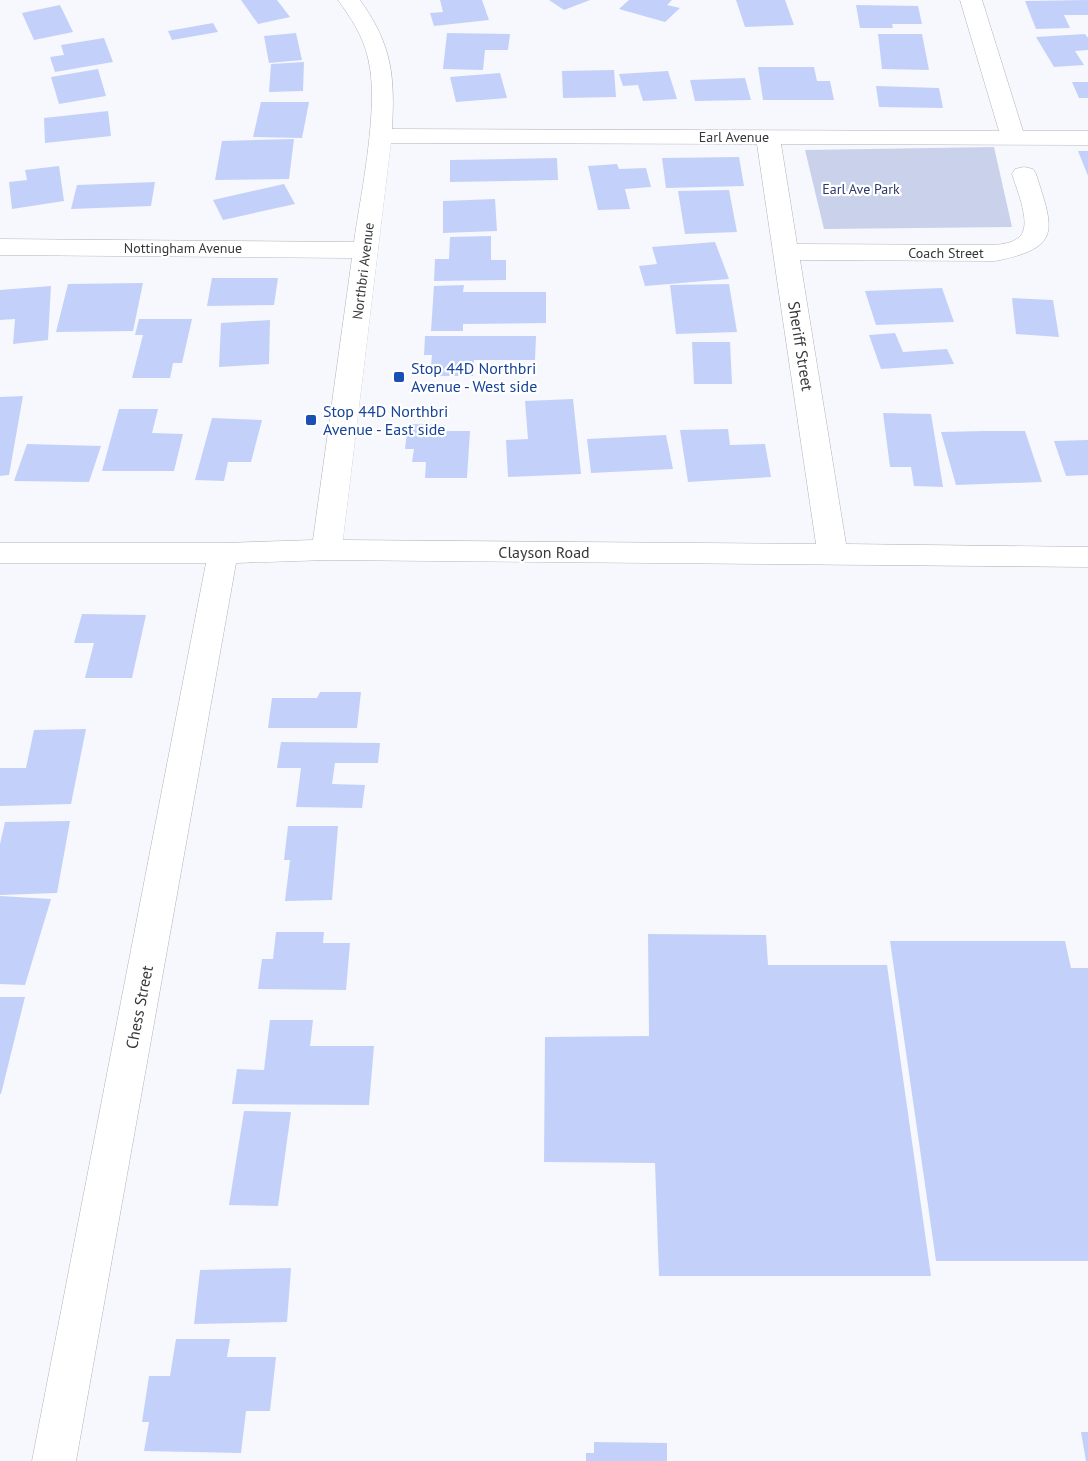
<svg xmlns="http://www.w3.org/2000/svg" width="1088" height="1461" font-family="'PT Sans',sans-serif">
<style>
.green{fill:#c9d2ea}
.building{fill:#c3d1fa}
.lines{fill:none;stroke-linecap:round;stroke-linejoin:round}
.minor-casing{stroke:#b1b3b8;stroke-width:1}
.minor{fill:#fff;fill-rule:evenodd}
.transit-dot{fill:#1a4fb4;stroke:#fff;stroke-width:2}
.labels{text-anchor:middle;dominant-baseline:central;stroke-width:4.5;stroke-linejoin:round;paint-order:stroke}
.far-street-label{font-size:14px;fill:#37383a;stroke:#fff}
.far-park-label{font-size:14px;fill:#2c3a6c;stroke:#fff}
.street-label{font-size:16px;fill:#37383a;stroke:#fff}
.transit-label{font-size:16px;fill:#164399;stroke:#fff;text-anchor:start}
</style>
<rect width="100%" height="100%" fill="#f6f8fd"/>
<polygon class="green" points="994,147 1012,227 824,229 805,150"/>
<g class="building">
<polygon points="241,0 277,0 290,17 258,24"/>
<polygon points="440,0 482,0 489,20 434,26 430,13 443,12"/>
<polygon points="549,0 590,0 564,10"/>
<polygon points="629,0 672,0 667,5 680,8 665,22 619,9"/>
<polygon points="736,0 785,0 794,25 745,27"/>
<polygon points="1088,0 1088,15 1064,15 1070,28 1036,29 1025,1"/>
<polygon points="60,5 73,32 34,40 22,13"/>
<polygon points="856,5 918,6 922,24 892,24 893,28 860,28"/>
<polygon points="213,23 218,32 172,40 168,31"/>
<polygon points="296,33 302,60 269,63 264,36"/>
<polygon points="447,33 510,34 508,50 485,50 483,70 443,69"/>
<polygon points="878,34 922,34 929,70 882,69"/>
<polygon points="1085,34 1088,38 1088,50 1075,51 1084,65 1054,67 1036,37"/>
<polygon points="104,38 113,62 55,72 50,57 64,55 61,45"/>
<polygon points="304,62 303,91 269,92 271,64"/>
<polygon points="758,67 814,67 817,81 830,81 834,100 763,100"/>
<polygon points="98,69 106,96 59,104 51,77"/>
<polygon points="614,70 616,97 563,98 562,71"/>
<polygon points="668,71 677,99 643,101 638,85 623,86 619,74"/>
<polygon points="500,73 507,98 456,102 450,77"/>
<polygon points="745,78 751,100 695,101 690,80"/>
<polygon points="1072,82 1088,82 1088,98 1079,98"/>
<polygon points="876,86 939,88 943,108 879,107"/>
<polygon points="261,102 309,102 302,138 253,137"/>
<polygon points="108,111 111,136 45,143 44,118"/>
<polygon points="294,139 289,179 215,180 222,141"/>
<polygon points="1078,151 1088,151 1088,176"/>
<polygon points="739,157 744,186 666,188 662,158"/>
<polygon points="557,158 558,180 450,182 450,160"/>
<polygon points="617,164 619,169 646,168 651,187 625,189 630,209 598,210 588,166"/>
<polygon points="59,166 64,201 12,209 9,182 27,180 25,170"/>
<polygon points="155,182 151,206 71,209 77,185"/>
<polygon points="284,184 295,204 223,220 213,200"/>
<polygon points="729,190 737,232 685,234 678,191"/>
<polygon points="495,199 497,231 443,233 443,201"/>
<polygon points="491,236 491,260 506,260 506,280 434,281 435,259 449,259 450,237"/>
<polygon points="715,242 729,279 645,286 639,266 657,264 652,247"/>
<polygon points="212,278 278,278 274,305 207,306"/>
<polygon points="143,283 133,331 56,332 68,284"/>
<polygon points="729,284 737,332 676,334 670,285"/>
<polygon points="464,285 463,292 546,292 546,323 463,324 463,331 431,331 434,286"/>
<polygon points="51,286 48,340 13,344 15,319 0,320 0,290"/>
<polygon points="942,288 954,322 876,325 865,291"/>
<polygon points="1012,298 1053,300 1059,337 1016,334"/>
<polygon points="139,319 192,319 182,363 173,363 170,378 132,378 143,335 135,335"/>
<polygon points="270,320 269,364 219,367 221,323"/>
<polygon points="895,333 903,352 947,349 954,364 881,369 869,335"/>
<polygon points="425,336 536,336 535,360 474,360 473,376 430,376 432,355 424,355"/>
<polygon points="692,342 730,342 732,384 694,384"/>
<polygon points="23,396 9,475 0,476 0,397"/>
<polygon points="573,399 581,474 508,477 506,440 528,439 525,401"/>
<polygon points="119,409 158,409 152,433 183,434 174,471 102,471"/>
<polygon points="883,413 931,414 943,487 914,486 911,467 890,467"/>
<polygon points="212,418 262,420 251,462 228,462 224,481 195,480"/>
<polygon points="408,424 445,425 445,431 470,431 467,478 425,478 426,462 412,462 414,449 405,449"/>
<polygon points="728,429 730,445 765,444 771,477 688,482 680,430"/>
<polygon points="984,431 1025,431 1042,482 956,485 941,432"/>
<polygon points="666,435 673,469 591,473 587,439"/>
<polygon points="1088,440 1088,475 1066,476 1054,441"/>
<polygon points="27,444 101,446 89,482 14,481"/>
<polygon points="82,614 146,615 132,678 85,678 94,643 74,643"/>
<polygon points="320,692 361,692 357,728 268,728 272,698 317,698"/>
<polygon points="86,729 71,804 0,806 0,768 26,768 34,730"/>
<polygon points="281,742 380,743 378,763 335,763 332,784 365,785 362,808 296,807 301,768 277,768"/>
<polygon points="70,821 57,893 0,895 0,844 5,822"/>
<polygon points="288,826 338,826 332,900 285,901 290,860 284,860"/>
<polygon points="0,896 51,899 25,985 0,984"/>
<polygon points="276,932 324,932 323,943 350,943 346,990 258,989 262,959 273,959"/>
<polygon points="648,934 766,935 768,965 887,965 931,1276 659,1276 655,1163 544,1162 545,1037 649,1036"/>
<polygon points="890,941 1065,941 1071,968 1088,968 1088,1261 936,1261"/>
<polygon points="0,997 25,997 1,1094 0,1094"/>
<polygon points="270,1020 313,1020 310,1046 374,1046 369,1105 232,1104 237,1069 264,1070"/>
<polygon points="244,1111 291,1112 278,1206 229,1205"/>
<polygon points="291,1268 287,1322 194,1324 200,1270"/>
<polygon points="176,1339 230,1339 227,1357 276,1357 270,1411 246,1411 241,1453 144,1451 149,1422 142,1422 149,1376 170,1376"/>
<polygon points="1081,1432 1088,1432 1088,1461 1086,1461"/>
<polygon points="594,1442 667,1443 667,1461 586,1461 586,1453 594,1453"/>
</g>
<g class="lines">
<defs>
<path id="minor" d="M338 0H360C392 45 395 75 392 129L999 131 960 0H982L1023 131H1088V145L781 144 797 244 995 245C1003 244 1012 243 1018 238 1034 228 1016 188 1012 174L1015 169 1024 167 1033 169 1036 174C1054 230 1062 248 995 261L800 260 846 544 1088 547V567L327 560 236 563 76 1461H32L206 563H0V543H223L313 540 352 258 0 255V239L354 242C361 192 380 105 368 58 363 36 351 18 338 0ZM391 143 757 144 816 544 343 540Z"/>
</defs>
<use href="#minor" class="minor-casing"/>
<use href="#minor" class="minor"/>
</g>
<g class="transit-dot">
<rect x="393" y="371" width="12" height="12" rx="3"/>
<rect x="305" y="414" width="12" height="12" rx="3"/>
</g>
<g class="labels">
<g class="far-street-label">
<text x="734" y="137">Earl Avenue</text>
<text x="183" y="248">Nottingham Avenue</text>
<text x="946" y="253">Coach Street</text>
<text transform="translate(363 271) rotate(-83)">Northbri Avenue</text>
</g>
<g class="far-park-label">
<text x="861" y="189">Earl Ave Park</text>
</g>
<g class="street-label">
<text transform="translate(801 346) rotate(81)">Sheriff Street</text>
<text x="544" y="552">Clayson Road</text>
<text transform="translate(139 1007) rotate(-79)">Chess Street</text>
</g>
<g class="transit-label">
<text x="411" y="368">Stop 44D Northbri<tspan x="411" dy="18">Avenue - West side</tspan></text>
<text x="323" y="411">Stop 44D Northbri<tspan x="323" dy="18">Avenue - East side</tspan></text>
</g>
</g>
</svg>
